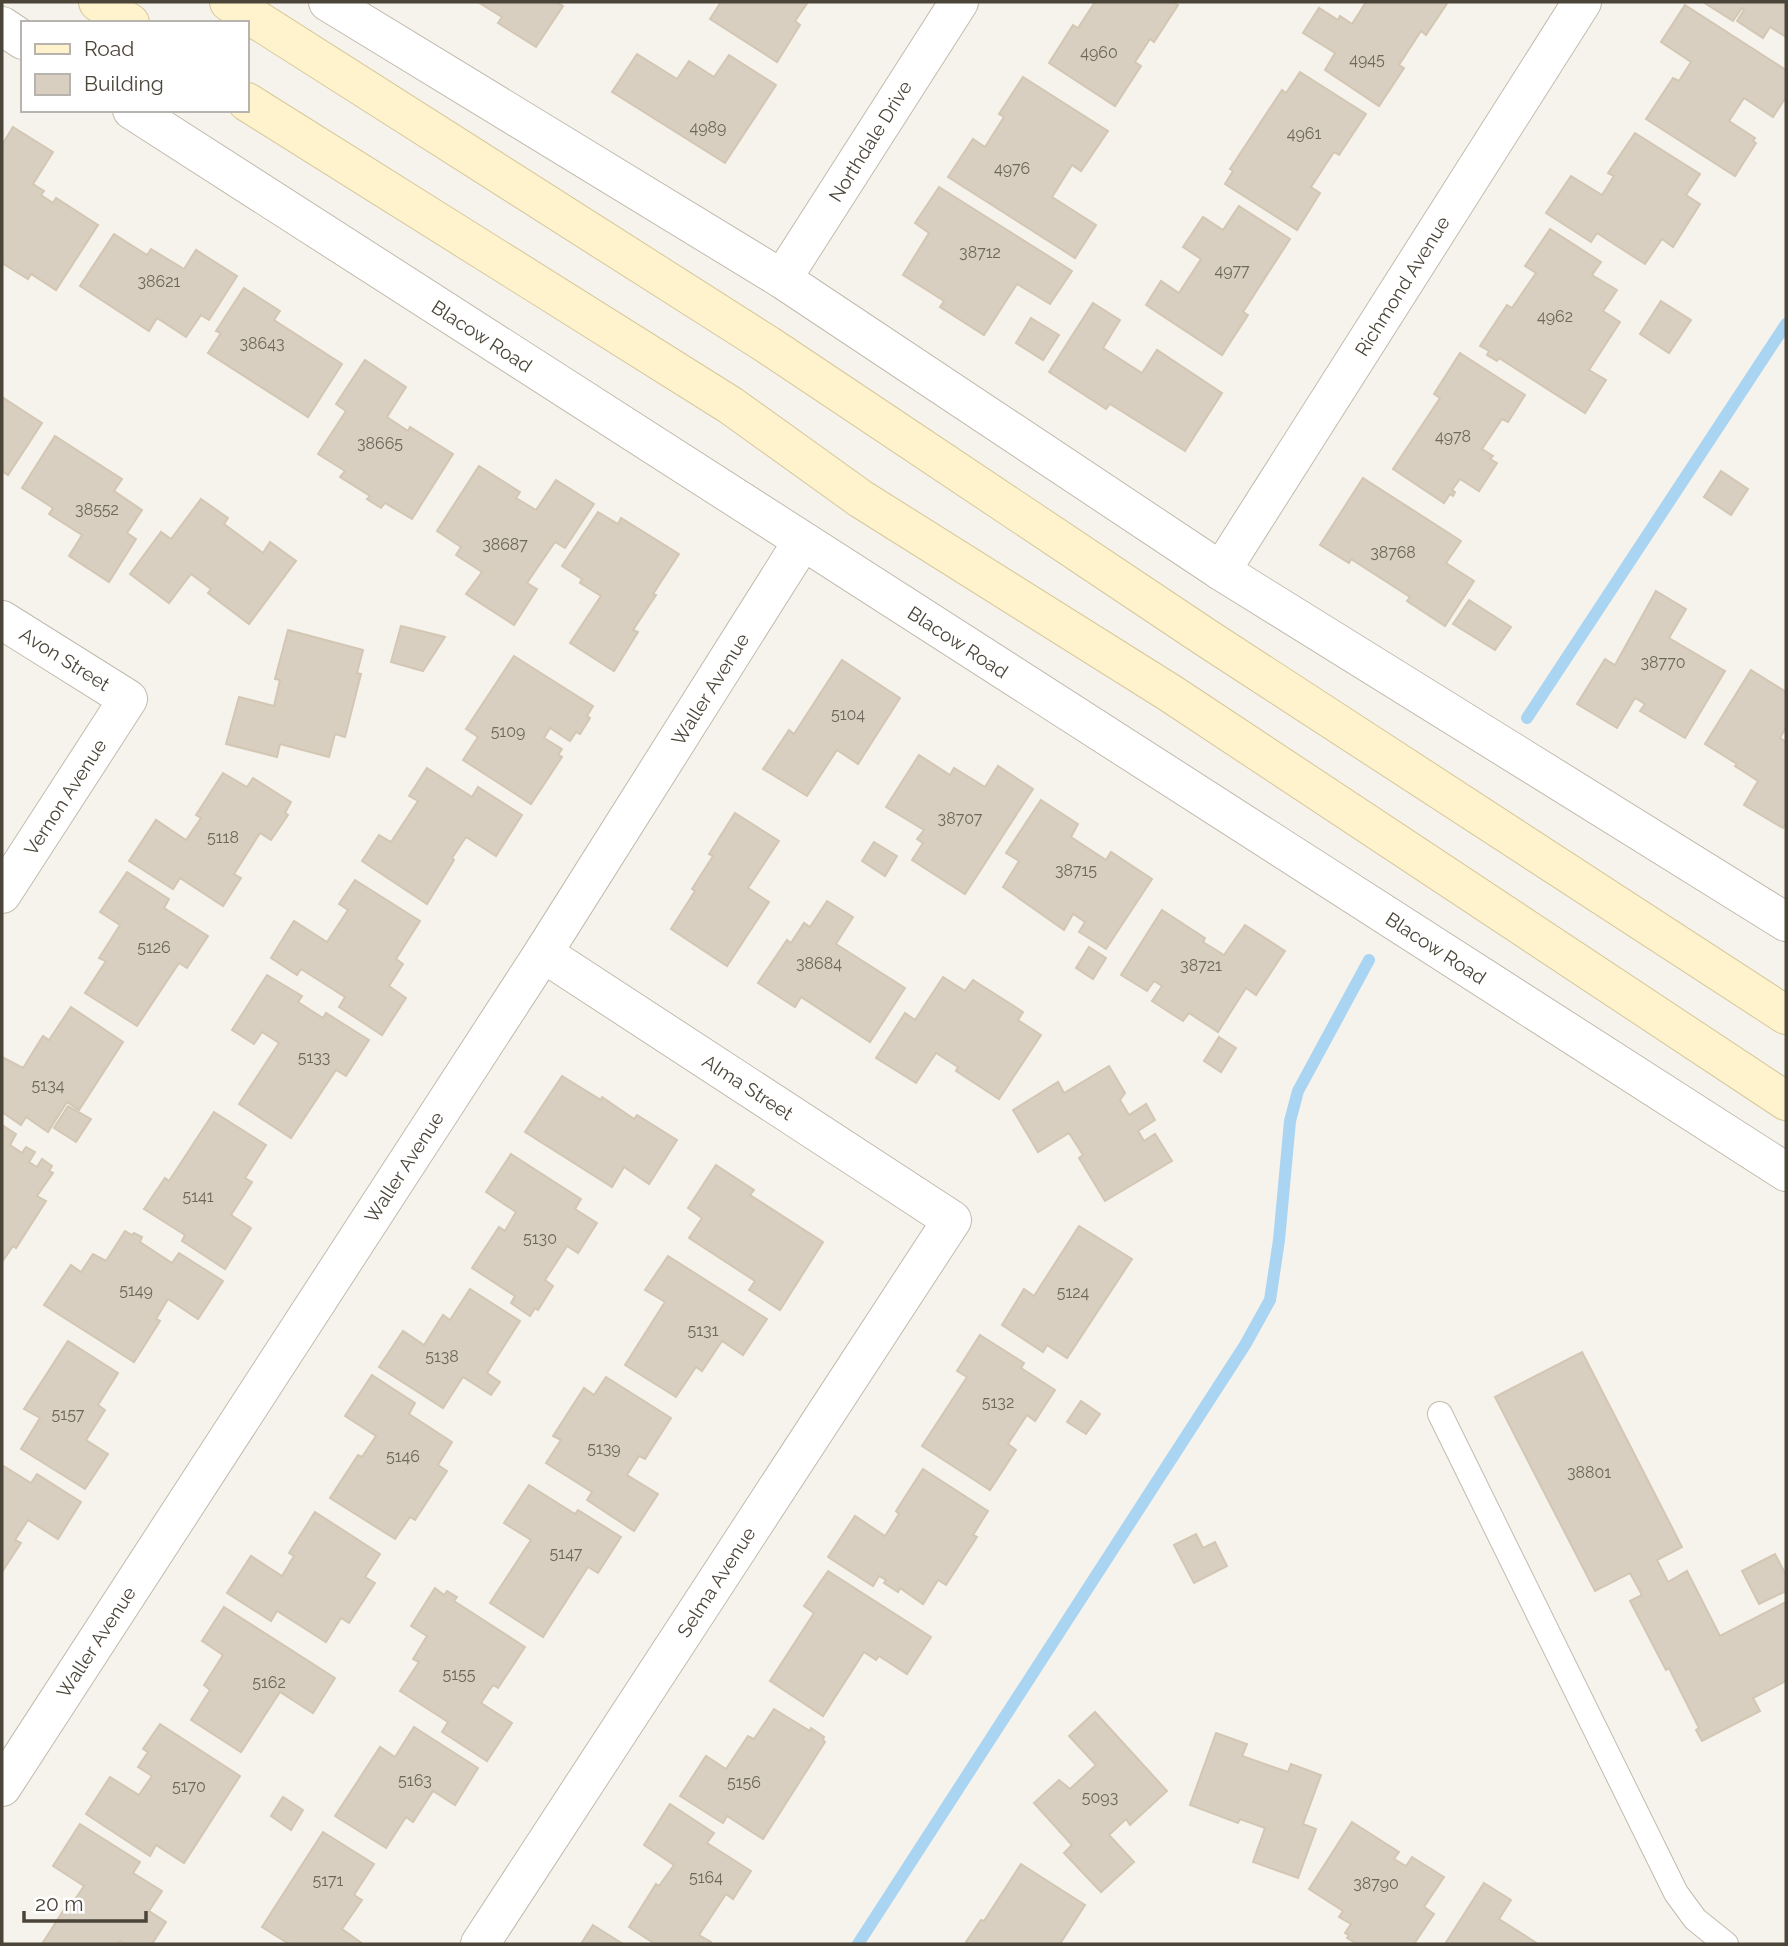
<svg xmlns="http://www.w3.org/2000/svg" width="1788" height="1946" font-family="Raleway,sans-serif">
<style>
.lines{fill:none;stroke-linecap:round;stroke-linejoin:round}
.stream{stroke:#a9d4f2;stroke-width:12}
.building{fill:#d8cfc1;stroke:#d3c7b4;stroke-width:2}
.lane-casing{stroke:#c2bbae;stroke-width:26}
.street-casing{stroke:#c2bbae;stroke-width:40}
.secondary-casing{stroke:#d6c79b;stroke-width:40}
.lane{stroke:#fff;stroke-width:24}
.street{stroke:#fff;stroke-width:38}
.secondary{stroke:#fff3cd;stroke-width:38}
.labels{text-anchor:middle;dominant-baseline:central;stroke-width:5;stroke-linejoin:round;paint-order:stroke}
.number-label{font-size:16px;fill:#6e675b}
.street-label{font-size:19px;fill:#4b4439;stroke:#fff}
</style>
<rect width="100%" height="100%" fill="#f6f3ec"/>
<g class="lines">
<g class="stream">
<polyline points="1527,718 1786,324"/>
<polyline points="858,1944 1245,1345 1270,1300 1279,1240 1290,1121 1298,1091 1369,960"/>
</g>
</g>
<g class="building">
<polygon points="478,2 556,2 563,6 536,47 498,23 502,17"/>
<polygon points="721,2 808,2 795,21 800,25 777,62 710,19"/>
<polygon points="1095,2 1173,2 1178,5 1154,42 1150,39 1135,62 1141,66 1115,106 1049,63 1073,25 1078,28"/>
<polygon points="1366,2 1448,2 1426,35 1421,31 1399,65 1404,68 1379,106 1325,70 1335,53 1303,33 1319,8 1338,20 1340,16 1352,24"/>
<polygon points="1703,2 1786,2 1786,37 1770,27 1763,38 1737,21 1744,10 1742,8 1733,21"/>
<polygon points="1685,5 1786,70 1786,97 1773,117 1744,98 1729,121 1755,138 1753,141 1756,143 1735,176 1646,119 1673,78 1679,81 1691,62 1661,42"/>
<polygon points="637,54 677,79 689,61 714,77 729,55 776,85 725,163 612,92"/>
<polygon points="1300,72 1366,114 1339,155 1334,152 1311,187 1320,193 1297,230 1225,184 1233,171 1230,169 1282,90 1286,93"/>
<polygon points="1023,77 1108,131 1081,171 1072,165 1052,197 1096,225 1075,258 948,177 973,139 985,147 1004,117 999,114"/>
<polygon points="13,127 53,152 33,184 44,191 41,195 53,203 56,198 98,225 56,290 31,274 28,279 2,263 2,145"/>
<polygon points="1635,133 1700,174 1686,195 1700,204 1673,247 1662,239 1645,264 1597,233 1591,242 1546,213 1571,176 1602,195 1614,176 1608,173"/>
<polygon points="939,187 1072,271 1050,304 1017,284 984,335 940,307 944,301 903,275 929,233 915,223"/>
<polygon points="1239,206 1290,239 1243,312 1248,315 1222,355 1146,305 1161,281 1179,293 1201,259 1183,247 1203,217 1223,230"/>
<polygon points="1550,229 1601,262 1592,275 1617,290 1603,311 1620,322 1589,370 1606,380 1585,413 1499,358 1497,361 1487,355 1489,351 1480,346 1507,305 1512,308 1536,273 1525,266"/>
<polygon points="114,234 147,255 151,249 184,269 196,250 237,276 209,320 201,315 186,337 157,318 149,331 80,286"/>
<polygon points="244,288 280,311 274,320 342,364 308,417 208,353 221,333 216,331"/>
<polygon points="1661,301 1691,320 1669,353 1640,334"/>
<polygon points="1093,303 1120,320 1103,348 1142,373 1157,350 1222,393 1185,451 1110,404 1106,409 1049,372"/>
<polygon points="1031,318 1059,335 1043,360 1016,343"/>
<polygon points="1460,353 1525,395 1508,422 1502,419 1482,449 1493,456 1490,459 1497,463 1479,491 1460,479 1452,490 1455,492 1453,496 1450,494 1444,503 1393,469 1440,398 1434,394"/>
<polygon points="365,360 406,387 387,417 408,431 410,427 453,454 412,519 385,503 381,508 367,499 370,496 340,477 345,471 318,454 346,411 336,404"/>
<polygon points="2,397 42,423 8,475 2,471"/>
<polygon points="55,436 122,479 114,491 142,510 127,533 136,539 109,582 69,556 82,535 49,514 53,508 22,488"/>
<polygon points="479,466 520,492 516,498 536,510 556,480 594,504 565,548 555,542 527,583 537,589 514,625 466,594 482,572 456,555 461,547 437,531"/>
<polygon points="1721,471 1748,489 1731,515 1704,497"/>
<polygon points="1363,478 1461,541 1446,563 1474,581 1445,626 1407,601 1410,597 1351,559 1349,563 1320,545"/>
<polygon points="201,499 228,518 224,524 263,553 270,542 296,561 249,624 208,593 211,589 191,574 169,603 130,574 161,532 171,539"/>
<polygon points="598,512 618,524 621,518 679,554 653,594 656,595 633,630 638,632 614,671 570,643 601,596 580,583 582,579 562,566"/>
<polygon points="1656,591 1686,609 1669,638 1725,671 1685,738 1640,711 1645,704 1635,698 1617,728 1577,704 1605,659 1615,665"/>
<polygon points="1469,600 1511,627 1495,650 1453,624"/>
<polygon points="401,626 445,637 423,671 391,662"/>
<polygon points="288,630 363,650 357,673 361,674 345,737 335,734 329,757 280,744 277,757 226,744 239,697 274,706 280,680 275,679"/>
<polygon points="514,656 593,706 587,716 590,718 580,734 576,732 570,741 550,728 544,738 562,749 558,755 562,757 531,804 463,760 478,737 466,729"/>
<polygon points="842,660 900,698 858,764 837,750 807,796 763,769 789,730 794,734"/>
<polygon points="1751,670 1786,692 1786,727 1780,738 1786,742 1786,823 1783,828 1744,805 1758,781 1735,766 1737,764 1705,744"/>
<polygon points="919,755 950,775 954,768 985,787 998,766 1033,789 965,894 912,860 923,843 917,839 924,830 886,807"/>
<polygon points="427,768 472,797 478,787 522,815 496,856 466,837 452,858 454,860 427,904 362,861 379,835 391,842 418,801 409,796"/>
<polygon points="223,773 247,787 253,778 291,802 285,813 288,815 271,840 260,833 234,874 241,878 223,906 180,878 173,889 129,861 156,820 186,840 201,818 196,815"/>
<polygon points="1041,800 1078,824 1071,837 1106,860 1111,852 1152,879 1106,949 1079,932 1085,922 1073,914 1064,930 1003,887 1019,861 1006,853"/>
<polygon points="735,813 779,841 748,888 769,902 727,966 671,929 695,891 692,889 713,856 709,854"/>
<polygon points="874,842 897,856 885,876 862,861"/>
<polygon points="127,872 169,899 164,908 208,936 187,968 179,963 137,1026 85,993 106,961 99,958 120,925 100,912"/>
<polygon points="355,880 420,921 396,959 403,964 389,986 406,998 382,1035 339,1007 345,997 301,969 297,975 271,958 294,921 327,942 348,910 339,904"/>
<polygon points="827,901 853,917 836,944 905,988 870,1042 801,997 795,1007 758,983 787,940 791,943 804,923 810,927"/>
<polygon points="1162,910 1205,938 1203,942 1224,955 1245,925 1285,951 1256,995 1246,988 1218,1032 1189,1013 1183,1021 1152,1001 1162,986 1154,981 1147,991 1121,975"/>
<polygon points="1089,947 1106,958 1093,979 1076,968"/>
<polygon points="267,975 302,996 298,1002 323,1018 326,1013 369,1040 346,1076 336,1070 291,1138 239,1104 279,1043 262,1032 254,1044 232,1030"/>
<polygon points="943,977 965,991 973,980 1023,1012 1018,1020 1041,1035 999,1099 956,1071 958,1067 936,1053 916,1083 876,1058 905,1013 915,1020"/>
<polygon points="71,1007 123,1042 79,1110 67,1102 48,1132 26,1117 21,1125 2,1112 2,1057 23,1068 43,1036 49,1040"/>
<polygon points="1219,1037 1236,1048 1221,1072 1204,1061"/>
<polygon points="1109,1066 1125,1093 1120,1100 1129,1115 1146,1104 1155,1120 1138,1131 1144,1141 1155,1134 1172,1161 1105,1201 1079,1158 1083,1155 1069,1133 1038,1152 1013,1110 1058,1082 1064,1093"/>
<polygon points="562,1076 601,1100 602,1097 634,1119 637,1115 677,1140 649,1184 624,1167 612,1187 525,1132"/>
<polygon points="68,1106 91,1119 76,1142 54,1128"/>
<polygon points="214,1112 266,1145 245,1178 252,1182 231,1215 251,1228 225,1269 182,1241 185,1235 144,1209 165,1178 169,1181"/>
<polygon points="2,1125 16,1134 10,1145 22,1153 26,1147 35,1152 29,1162 37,1167 42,1159 52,1166 49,1171 53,1173 37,1196 46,1201 16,1248 13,1246 2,1262"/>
<polygon points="511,1154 581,1199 575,1209 597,1223 578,1253 567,1246 545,1280 553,1286 538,1310 535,1308 530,1316 511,1303 515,1296 472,1268 499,1227 505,1231 516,1212 486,1192"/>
<polygon points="716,1165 754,1190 750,1195 823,1242 780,1310 749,1290 755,1281 689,1238 702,1218 688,1208"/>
<polygon points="1079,1226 1132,1259 1067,1358 1047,1345 1043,1352 1002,1325 1024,1289 1034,1296"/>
<polygon points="125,1231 132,1235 134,1233 142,1237 140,1242 172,1263 179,1253 223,1281 198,1319 168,1299 156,1319 160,1321 134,1362 44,1305 71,1265 81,1272 93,1254 106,1261"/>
<polygon points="668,1256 767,1319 743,1355 722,1341 702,1371 696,1367 676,1397 625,1365 665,1302 645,1290"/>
<polygon points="470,1289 520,1321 487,1373 500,1382 491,1395 463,1377 443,1408 379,1367 403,1331 424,1345 443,1315 450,1320"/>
<polygon points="980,1335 1024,1363 1021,1368 1055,1390 1035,1421 1027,1415 1008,1444 1016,1450 990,1490 922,1446 967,1377 957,1371"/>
<polygon points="68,1341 118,1373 98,1405 105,1410 86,1440 108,1454 85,1489 21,1449 40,1418 24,1409"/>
<polygon points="1582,1352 1682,1547 1657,1560 1668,1582 1687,1571 1720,1636 1786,1602 1786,1681 1753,1698 1760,1711 1702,1741 1696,1730 1699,1728 1669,1668 1666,1670 1630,1601 1642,1595 1630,1573 1595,1591 1495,1397"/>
<polygon points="372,1375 415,1403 409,1414 452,1442 438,1465 447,1471 415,1520 410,1517 395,1539 330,1498 358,1455 362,1457 376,1436 345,1416"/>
<polygon points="606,1377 671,1418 645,1459 639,1456 627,1475 658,1494 634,1531 587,1500 592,1492 546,1463 561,1440 553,1436 584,1388 594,1395"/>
<polygon points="1081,1401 1100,1414 1086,1434 1067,1422"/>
<polygon points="2,1465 31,1483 37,1474 81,1502 58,1539 28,1520 15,1540 21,1543 2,1572"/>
<polygon points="923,1469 988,1511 973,1535 977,1537 946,1585 938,1580 923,1604 900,1588 898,1592 884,1583 886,1580 879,1576 873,1586 828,1557 855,1516 885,1536 899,1514 896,1511"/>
<polygon points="529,1485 575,1514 578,1510 621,1537 598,1573 588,1567 543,1637 490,1603 531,1540 504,1523"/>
<polygon points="315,1512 380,1554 365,1577 375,1583 349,1623 341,1618 326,1642 277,1611 271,1621 227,1593 251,1556 282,1576 294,1556 289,1553"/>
<polygon points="1196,1534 1203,1548 1215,1542 1227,1566 1194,1583 1174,1545"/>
<polygon points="1775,1554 1786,1575 1786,1591 1759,1604 1742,1571"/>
<polygon points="828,1571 931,1637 907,1674 879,1656 876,1660 864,1652 823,1716 770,1681 814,1613 804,1606"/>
<polygon points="435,1588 444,1595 447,1591 457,1597 454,1601 525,1647 498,1688 493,1685 481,1703 512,1723 487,1761 442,1732 448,1722 400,1691 419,1662 413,1659 427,1636 411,1626"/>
<polygon points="224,1607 335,1678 313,1713 280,1692 241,1752 191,1720 210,1690 204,1685 223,1655 202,1641"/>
<polygon points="774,1709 810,1731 811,1728 824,1737 823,1740 825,1742 763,1839 727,1816 723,1823 680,1796 706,1756 726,1769 748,1736 754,1739"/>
<polygon points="1095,1712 1167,1791 1130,1825 1126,1819 1109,1835 1134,1862 1101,1892 1064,1853 1072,1845 1034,1803 1059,1780 1070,1789 1096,1765 1069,1736"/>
<polygon points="160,1724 240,1776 184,1863 156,1845 150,1856 86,1814 110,1777 139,1795 152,1776 138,1767 148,1752 143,1749"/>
<polygon points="414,1727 478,1768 455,1805 433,1791 413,1822 406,1817 386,1848 335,1816 380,1747 395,1757"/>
<polygon points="1216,1733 1247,1744 1242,1756 1288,1772 1291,1764 1321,1775 1303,1824 1316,1829 1298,1878 1253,1862 1265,1828 1240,1819 1238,1823 1190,1805"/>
<polygon points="283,1797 303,1810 291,1830 271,1816"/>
<polygon points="670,1804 714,1833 707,1843 751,1871 733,1899 726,1894 699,1935 711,1942 709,1944 655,1944 629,1927 656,1884 659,1886 674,1865 644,1845"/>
<polygon points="1352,1822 1399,1852 1394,1859 1406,1866 1412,1857 1444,1877 1424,1907 1434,1914 1414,1944 1357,1944 1347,1938 1349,1935 1345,1933 1351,1924 1339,1917 1343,1911 1309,1889"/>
<polygon points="80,1824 140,1862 133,1873 162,1891 149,1911 166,1922 152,1944 125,1944 120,1941 117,1944 42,1944 67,1905 70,1907 84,1886 53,1866"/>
<polygon points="323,1832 374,1864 354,1895 362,1900 342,1929 363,1944 289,1944 262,1927"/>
<polygon points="1021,1864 1085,1905 1060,1944 969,1944 966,1942 981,1920 984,1921"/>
<polygon points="1484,1883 1511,1900 1499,1919 1538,1944 1445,1944"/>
<polygon points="593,1925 623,1944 581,1944"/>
</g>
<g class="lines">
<defs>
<polyline id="lane" points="1440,1414 1676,1893 1695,1919 1726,1944"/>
<g id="street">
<polyline points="328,2 782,279 1221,571 1786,922"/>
<polyline points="2,26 23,40"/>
<polyline points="132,110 1786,1172"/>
<polyline points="782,279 959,2"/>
<polyline points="1221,571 1582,2"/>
<polyline points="2,620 128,699 2,894"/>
<polyline points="2,1787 543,953 802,542"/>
<polyline points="480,1944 952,1220 543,953"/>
</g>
<g id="secondary">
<polyline points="98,2 130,23"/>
<polyline points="229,2 768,345 1205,637 1786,1015"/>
<polyline points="247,102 730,405 861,499 1170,693 1786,1101"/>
</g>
</defs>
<use href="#lane" class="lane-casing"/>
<use href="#street" class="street-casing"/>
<use href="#secondary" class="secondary-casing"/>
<use href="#lane" class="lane"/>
<use href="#street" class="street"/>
<use href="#secondary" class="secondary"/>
</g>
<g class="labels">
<g class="number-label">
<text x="1099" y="52">4960</text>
<text x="1367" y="59">4945</text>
<text x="708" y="127">4989</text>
<text x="1304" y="133">4961</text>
<text x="1012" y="168">4976</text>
<text x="980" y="252">38712</text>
<text x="1232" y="270">4977</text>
<text x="159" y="281">38621</text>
<text x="1555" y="316">4962</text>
<text x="262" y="343">38643</text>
<text x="1453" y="436">4978</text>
<text x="380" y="443">38665</text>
<text x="97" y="509">38552</text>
<text x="505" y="544">38687</text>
<text x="1393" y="552">38768</text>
<text x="1663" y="662">38770</text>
<text x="848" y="714">5104</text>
<text x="508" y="731">5109</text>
<text x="960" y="818">38707</text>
<text x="223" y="837">5118</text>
<text x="1076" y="870">38715</text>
<text x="154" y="947">5126</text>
<text x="819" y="963">38684</text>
<text x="1201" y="965">38721</text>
<text x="314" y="1057">5133</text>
<text x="48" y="1085">5134</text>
<text x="198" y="1196">5141</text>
<text x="540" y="1238">5130</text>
<text x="136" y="1290">5149</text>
<text x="1073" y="1292">5124</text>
<text x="703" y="1330">5131</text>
<text x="442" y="1356">5138</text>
<text x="998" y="1402">5132</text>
<text x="68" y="1414">5157</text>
<text x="604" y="1448">5139</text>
<text x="403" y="1456">5146</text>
<text x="1589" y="1472">38801</text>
<text x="566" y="1553">5147</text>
<text x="459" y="1674">5155</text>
<text x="269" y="1682">5162</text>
<text x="415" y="1780">5163</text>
<text x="744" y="1782">5156</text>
<text x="189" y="1786">5170</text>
<text x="1100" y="1797">5093</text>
<text x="706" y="1877">5164</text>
<text x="328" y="1880">5171</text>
<text x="1376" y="1883">38790</text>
</g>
<g class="street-label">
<text transform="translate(870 141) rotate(-58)">Northdale Drive</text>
<text transform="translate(1402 286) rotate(-58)">Richmond Avenue</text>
<text transform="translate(482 336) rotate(33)">Blacow Road</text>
<text transform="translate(958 642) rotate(33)">Blacow Road</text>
<text transform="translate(65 659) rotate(32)">Avon Street</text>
<text transform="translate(710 689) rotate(-58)">Waller Avenue</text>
<text transform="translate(65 797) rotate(-57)">Vernon Avenue</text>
<text transform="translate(1436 948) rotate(33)">Blacow Road</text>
<text transform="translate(748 1087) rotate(33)">Alma Street</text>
<text transform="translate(404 1167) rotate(-57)">Waller Avenue</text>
<text transform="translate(716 1582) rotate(-57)">Selma Avenue</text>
<text transform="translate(96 1642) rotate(-57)">Waller Avenue</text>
</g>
</g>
<rect width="1788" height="1946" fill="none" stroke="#4b4439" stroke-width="7"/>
<rect x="21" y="21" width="228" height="91" fill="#ffffff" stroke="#b7b4b0" stroke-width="2"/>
<rect x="35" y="44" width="35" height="10" fill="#fff3cd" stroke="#b7b4b0" stroke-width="2"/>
<text x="84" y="56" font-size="21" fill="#4b4439">Road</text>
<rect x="35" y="74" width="35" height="21" fill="#d8cfc1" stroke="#b7b4b0" stroke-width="2"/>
<text x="84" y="91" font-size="21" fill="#4b4439">Building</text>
<path d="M24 1911v10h122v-10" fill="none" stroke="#4b4439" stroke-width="3.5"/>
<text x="35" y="1911" font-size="21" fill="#4b4439" stroke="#ffffff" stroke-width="5" paint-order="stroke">20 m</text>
</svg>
